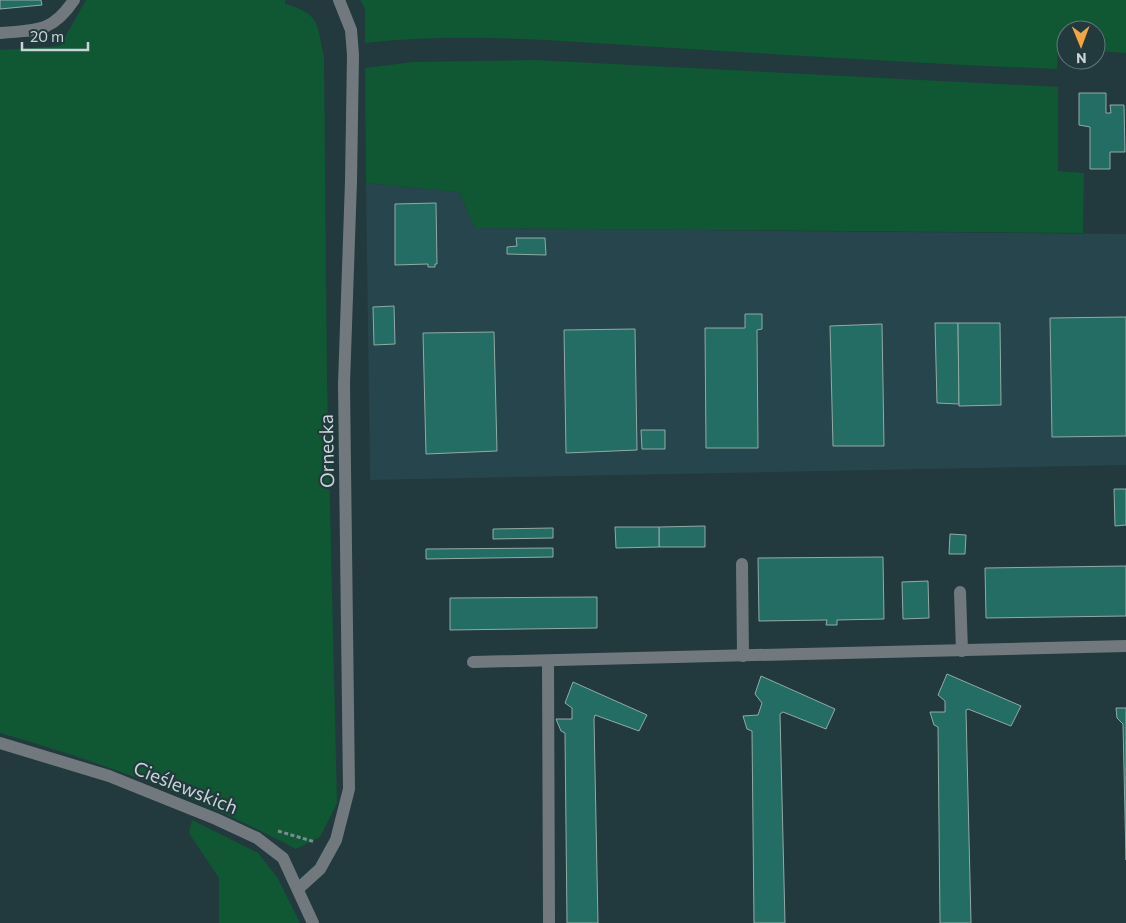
<svg xmlns="http://www.w3.org/2000/svg" width="1126" height="923" font-family="Commissioner,sans-serif">
<style>
.built{fill:#27454c}
.green{fill:#0f5833}
.building{fill:#246d64;stroke:#91aba6}
.lines{fill:none;stroke-linecap:round;stroke-linejoin:round}
.path{stroke:#7b8c90;stroke-width:3;stroke-dasharray:4 2.5;stroke-linecap:butt}
.minor{stroke:#71797f;stroke-width:12}
.labels{text-anchor:middle;dominant-baseline:central;stroke-width:4.5;stroke-linejoin:round;paint-order:stroke}
.street-label{font-size:19px;fill:#c8d4d7;stroke:#22393d}
</style>
<rect width="100%" height="100%" fill="#22393d"/>
<polygon class="built" points="366,183 459,192 475,228 1126,234 1126,465 370,480"/>
<g class="green">
<path d="M86 0H285V4C321 14 316 23 324 56L327 378 337 803 320 837 296 849C200 798 104 763 0 733V50L60 46Z"/>
<path d="M360 0H1126V53L1096 51V30H1066V50H1058L1057 69C924 64 790 55 656 47 559 41 462 32 365 43V9Z"/>
<polygon points="535,60 1058,87 1058,171 1084,173 1083,233 475,228 459,192 366,183 365,68 413,62"/>
<polygon points="192,820 258,853 277,877 300,923 219,923 219,878 189,833"/>
</g>
<g class="building">
<polygon points="0,0 41,0 42,5 0,9"/>
<polygon points="1079,93 1106,93 1106,113 1111,113 1110,105 1124,105 1125,152 1110,152 1110,169 1090,169 1090,127 1079,125"/>
<polygon points="436,203 437,264 435,264 435,267 428,267 428,264 395,265 395,204"/>
<polygon points="516,238 545,238 546,255 507,254 507,247 517,246"/>
<polygon points="394,306 395,344 374,345 373,307"/>
<polygon points="745,314 762,314 762,329 757,330 758,448 706,448 705,328 745,328"/>
<polygon points="1126,317 1126,436 1052,437 1050,318"/>
<polygon points="935,323 958,323 959,404 937,403"/>
<polygon points="958,323 1000,323 1001,405 959,406"/>
<polygon points="882,324 884,446 833,446 830,326"/>
<polygon points="635,329 637,450 566,453 564,330"/>
<polygon points="494,332 497,451 426,454 423,333"/>
<polygon points="641,430 665,430 665,449 642,449"/>
<polygon points="1114,489 1126,489 1126,525 1115,526"/>
<polygon points="705,526 705,547 659,547 659,527"/>
<polygon points="615,527 659,527 659,547 616,548"/>
<polygon points="553,528 553,538 493,539 493,529"/>
<polygon points="950,534 966,535 965,554 949,554"/>
<polygon points="553,548 553,557 426,559 426,549"/>
<polygon points="883,557 884,619 837,620 837,625 826,625 827,620 759,621 758,558"/>
<polygon points="1126,566 1126,616 986,618 985,568"/>
<polygon points="928,581 929,618 903,619 902,582"/>
<polygon points="597,597 597,628 450,630 450,598"/>
<polygon points="947,674 1021,706 1011,726 968,709 966,710 971,923 940,923 938,727 934,725 930,712 945,712 945,701 938,695"/>
<polygon points="761,676 835,709 826,729 783,712 780,714 785,923 754,923 752,731 747,729 743,716 758,715 762,703 755,694"/>
<polygon points="573,682 647,715 639,731 595,715 594,719 598,923 567,923 565,733 561,731 556,719 572,719 572,708 565,703"/>
<polygon points="1116,708 1126,708 1126,860 1123,724 1117,718"/>
</g>
<g class="lines">
<polyline class="path" points="278,831 315,842"/>
<g class="minor">
<path d="M0 33C36 30 52 33 74 0"/>
<polyline points="742,564 743,656"/>
<polyline points="960,592 962,651"/>
<polyline points="548,661 549,923"/>
<polyline points="473,662 1126,646"/>
<polyline points="0,743 109,776 216,819 257,838 283,858 313,923"/>
<polyline points="299,888 320,869 336,840 349,789 344,384 351,181 353,55 351,30 339,0"/>
</g>
</g>
<g class="labels">
<g class="street-label">
<text transform="translate(326 451) rotate(-91)">Ornecka</text>
<text transform="translate(186 787) rotate(22)">Cieślewskich</text>
</g>
</g>
<g transform="translate(1081 45) rotate(179)"><circle r="24" fill="#22393d" stroke="#64777b"/>
<path d="M0-4L9 19L0 12L-9 19Z" fill="#f2a541"/>
<text y="-8" font-size="14" font-weight="bold" text-anchor="middle" fill="#c8d4d7">N</text>
</g>
<path d="M22 42v8h66v-8" fill="none" stroke="#c8d4d7" stroke-width="2.5"/>
<text x="30" y="42" font-size="15" fill="#c8d4d7" stroke="#22393d" stroke-width="4" paint-order="stroke">20 m</text>
</svg>
